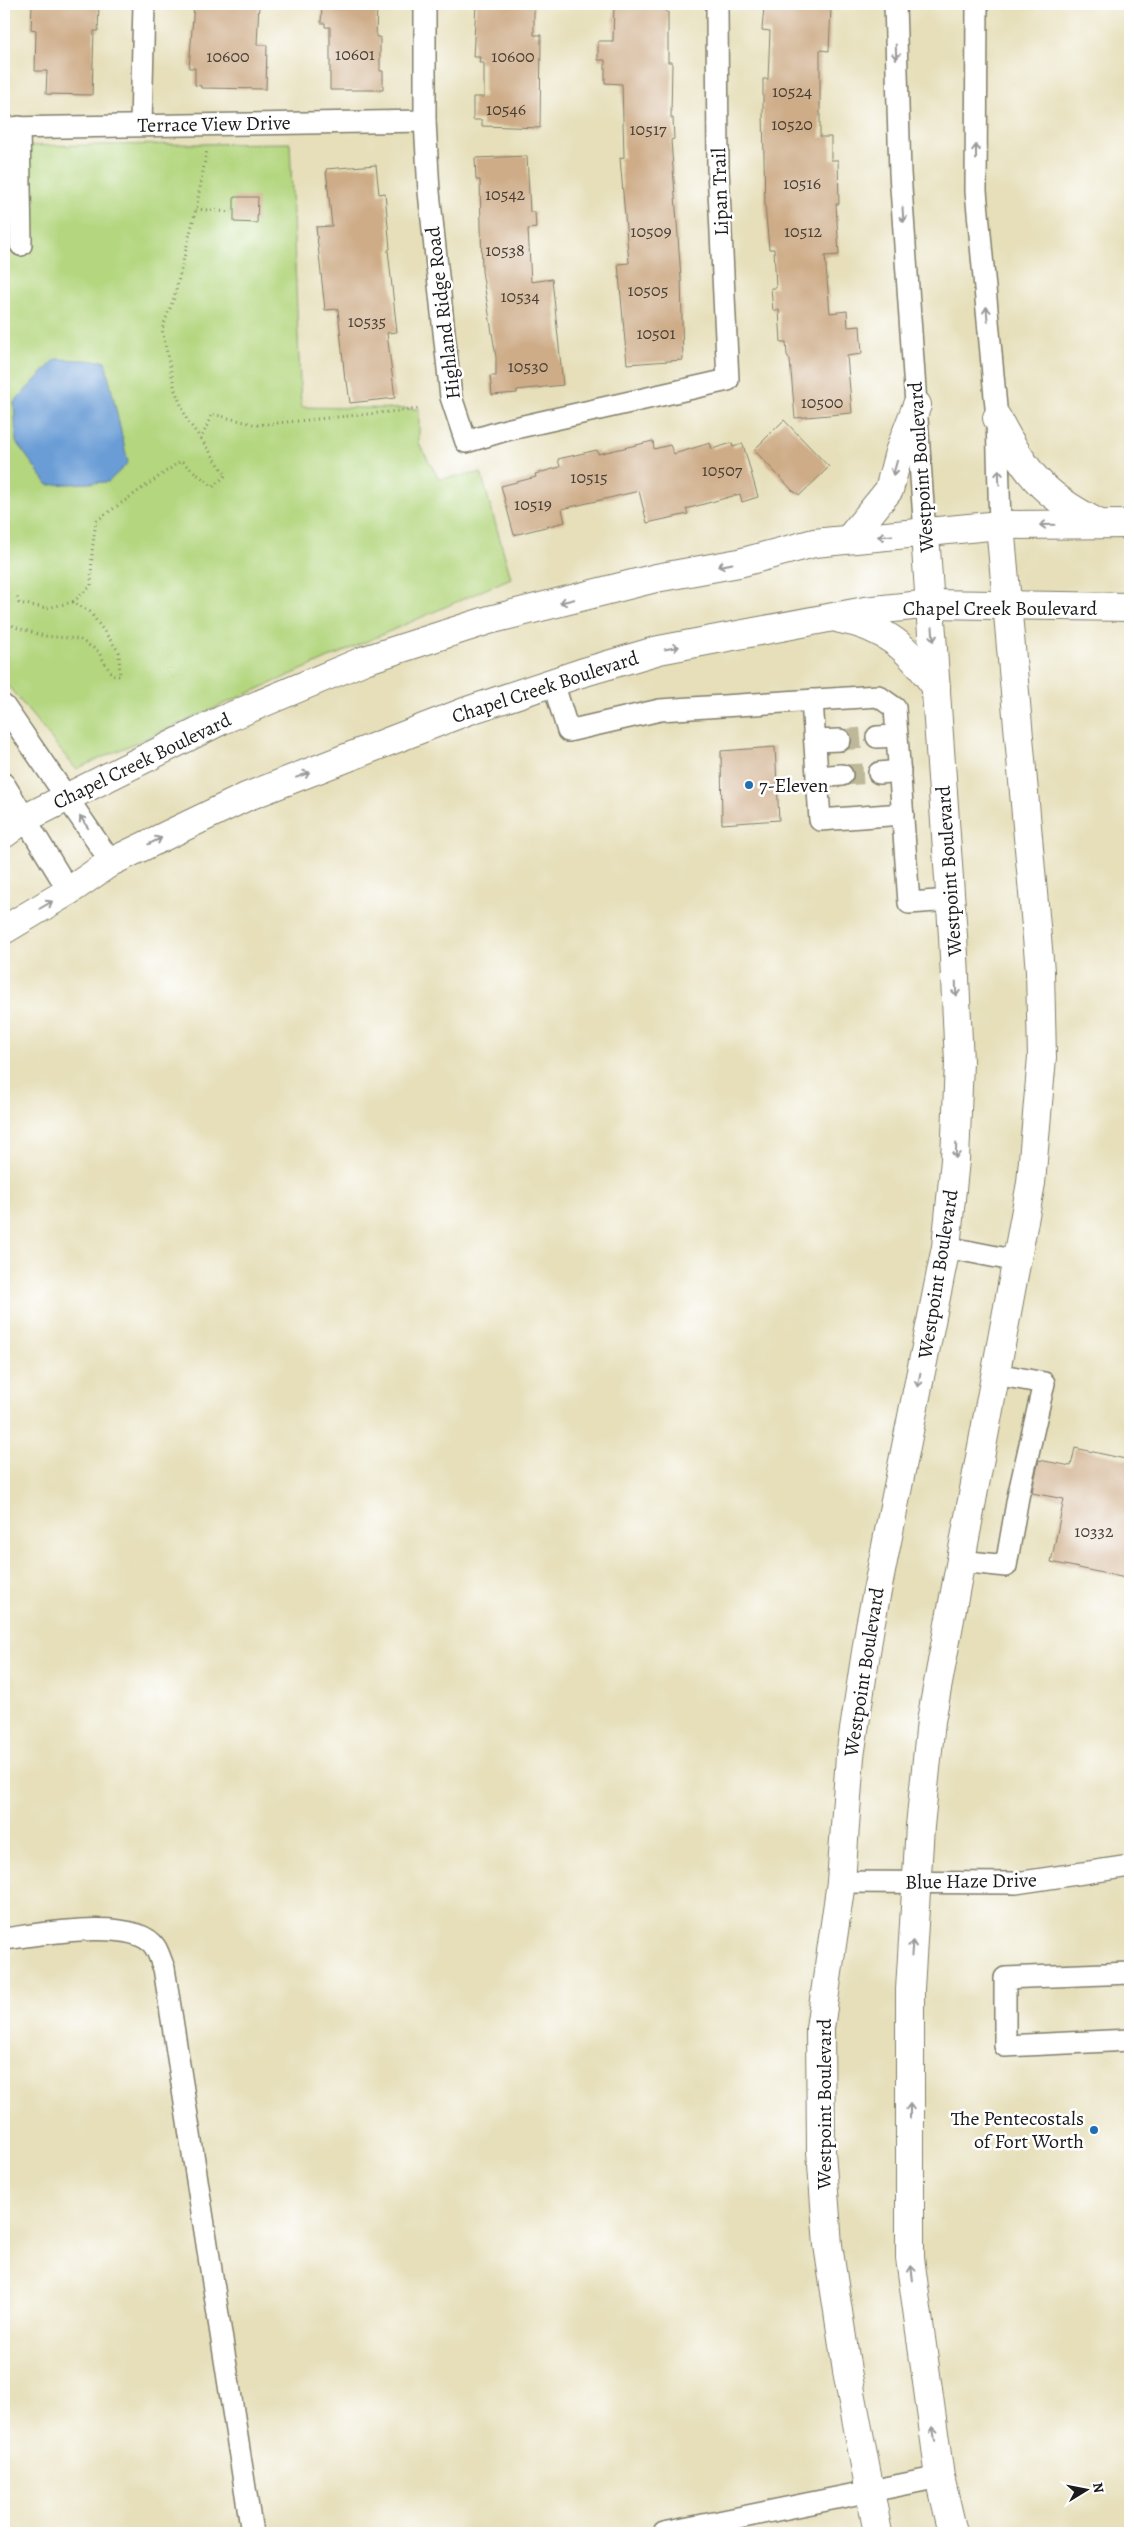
<svg xmlns="http://www.w3.org/2000/svg" width="1134" height="2537" font-family="Alegreya,serif">
<style>
.green{fill:#b3d67e;stroke:#68794d}
.water{fill:#6b9dd6;stroke:#445c79}
.building{fill:#ceac87}
.lines{fill:none;stroke-linecap:round;stroke-linejoin:round}
.minor-tunnel{stroke:#beb89a;stroke-width:21;stroke-dasharray:21 11;stroke-linecap:butt}
.minor-casing{stroke:#817e6b;stroke-width:24}
.major-casing{stroke:#817e6b;stroke-width:30}
.path{stroke:#817e6b;stroke-width:3;stroke-dasharray:1 4;stroke-linecap:butt}
.minor{stroke:#fff;stroke-width:21}
.major{stroke:#fff;stroke-width:28}
.oneway{stroke:#999}
.poi-dot{fill:#1f6fb2;stroke:#fff;stroke-width:2}
.labels{text-anchor:middle;dominant-baseline:central;stroke-width:5;stroke-linejoin:round;paint-order:stroke}
.number-label{font-size:18px;fill:#484037}
.street-label{font-size:20px;fill:#1c1c1c;stroke:#fff}
.poi-label{font-size:20px;fill:#1c1c1c;stroke:#fff;text-anchor:start}
</style>
<rect width="100%" height="100%" fill="#fff"/>
<filter id="ink" filterUnits="userSpaceOnUse"><feTurbulence type="fractalNoise" baseFrequency=".02" numOctaves="2"/><feDisplacementMap in="SourceGraphic" scale="10" xChannelSelector="R" yChannelSelector="G"/><feConvolveMatrix kernelMatrix="1 2 1 2 8 2 1 2 1" color-interpolation-filters="sRGB"/></filter>
<filter id="wash" filterUnits="userSpaceOnUse"><feTurbulence type="fractalNoise" baseFrequency=".0096" numOctaves="4" result="noise"/><feDisplacementMap in="SourceGraphic" scale="20" xChannelSelector="R" yChannelSelector="G"/><feGaussianBlur stdDeviation="1.12" result="paint"/><feColorMatrix in="noise" values="0 0 0 0 0 0 0 0 0 0 0 0 0 0 0 0 0 1.4 0 .05"/><feComposite in="paint" operator="in"/></filter>
<g filter="url(#wash)">
<rect width="100%" height="100%" fill="#e6dfba"/>
<polygon class="green" points="290,143 301,407 419,409 419,444 439,479 481,473 511,578 76,769 4,681 4,146"/>
<polygon class="water" points="56,359 105,361 128,463 108,482 48,485 16,442 14,402"/>
<g id="blocks">
<g class="building">
<polygon points="32,4 99,4 98,31 94,31 92,95 46,94 47,71 35,71 36,30 31,29"/>
<polygon points="194,4 259,4 257,45 267,45 266,89 201,88 201,86 195,85 195,68 189,68"/>
<polygon points="322,4 377,4 376,37 380,37 380,71 383,71 383,90 330,90 330,27 325,27 325,23 321,23"/>
<polygon points="476,4 534,4 534,35 541,35 540,128 482,126 482,120 473,120 473,97 484,97 484,63 479,63 480,57 473,57"/>
<polygon points="614,4 666,4 666,12 668,12 668,62 672,62 671,118 673,118 674,139 671,140 681,278 683,360 627,364 618,264 629,263 620,158 624,157 622,84 605,83 605,60 598,60 598,41 613,41"/>
<polygon points="770,4 813,4 813,7 831,8 829,51 820,50 820,137 831,137 831,160 838,160 839,204 836,204 839,255 825,256 830,313 847,311 848,327 860,326 862,354 847,356 852,413 795,418 790,360 787,355 786,342 781,342 779,310 773,311 771,288 776,288 774,249 769,249 765,205 763,111 763,79 768,79 770,31 762,30 764,6 770,6"/>
<polygon points="527,156 530,212 535,212 536,228 528,229 531,282 552,279 563,385 517,390 517,393 492,395 490,376 496,376 496,357 482,271 480,180 476,180 475,158"/>
<polygon points="376,165 379,194 385,193 390,249 388,250 397,332 387,333 395,398 350,403 347,381 345,381 338,309 325,310 316,227 332,226 326,169"/>
<polygon points="234,197 258,197 257,223 234,222"/>
<polygon points="784,420 829,467 800,495 793,491 754,450"/>
<polygon points="653,441 654,449 670,445 674,454 710,443 712,449 732,443 733,447 743,444 758,497 742,502 740,494 686,509 688,514 647,523 639,491 562,509 565,522 514,535 501,486 536,477 535,474 560,467 558,459 597,450 598,454"/>
<polygon points="775,747 779,820 722,824 721,751"/>
<polygon points="1075,1448 1130,1460 1130,1579 1051,1562 1064,1499 1032,1493 1034,1482 1039,1460 1071,1466"/>
</g>
</g>
</g>
<g filter="url(#ink)">
<use href="#blocks" fill-opacity="0" stroke="#817e6b" stroke-width="1"/>
<g class="lines">
<g class="minor-tunnel">
<polyline points="840,740 877,737"/>
<polyline points="842,775 879,773"/>
</g>
<defs>
<g id="minor">
<polyline points="425,4 425,121 429,192 451,397 466,442 506,430 728,380 718,169 717,4"/>
<polyline points="895,4 900,173 925,534"/>
<polyline points="977,4 976,191 997,418 1000,525"/>
<polyline points="141,125 144,4"/>
<polyline points="19,127 21,245"/>
<polyline points="4,128 425,121"/>
<polyline points="553,682 568,731 660,710 878,696 895,708 909,903 951,900"/>
<polyline points="812,700 820,820 903,814"/>
<polyline points="4,706 111,862"/>
<polyline points="877,737 897,736"/>
<polyline points="815,741 840,740"/>
<polyline points="879,773 900,771"/>
<polyline points="817,777 842,775"/>
<polyline points="4,784 69,891"/>
<polyline points="946,1247 1017,1261"/>
<polyline points="961,1561 1006,1566 1018,1497 1044,1383 996,1374"/>
<polyline points="841,1882 1016,1883 1130,1866"/>
<path d="M4 1939C36 1935 135 1916 155 1947 159 1953 161 1962 164 1968L252 2533"/>
<polyline points="1130,1973 1005,1978 1005,2046 1130,2040"/>
<polyline points="664,2533 940,2477"/>
</g>
<g id="major">
<path d="M997 418C1025 471 1041 494 1096 522"/>
<polyline points="849,539 889,490 899,452 917,405"/>
<path d="M840 619C886 627 910 650 936 687"/>
<polyline points="4,834 24,819 222,720 365,660 489,620 656,578 739,563 814,543 1000,525 1130,524"/>
<polyline points="4,930 69,891 111,862 246,797 467,711 581,673 659,650 865,611 931,604 1130,607"/>
<polyline points="878,2533 847,2371 828,2245 821,2151 820,2028 841,1882 850,1756 870,1626 946,1247 955,1160 959,1062 953,936 925,534"/>
<polyline points="953,2533 940,2477 910,2258 910,1989 920,1826 931,1721 1031,1183 1042,1057 1040,971 1000,525"/>
</g>
</defs>
<use href="#minor" class="minor-casing"/>
<use href="#major" class="major-casing"/>
<g class="path">
<polyline points="196,209 231,212"/>
<polyline points="201,439 187,420 175,390 162,329 174,298 196,209 207,150"/>
<polyline points="73,602 91,586 92,552 96,521 181,461 213,487 226,475 201,439 212,414 257,425 419,409"/>
<polyline points="4,620 15,627 44,636 79,639 98,651 112,675 120,676 119,652 90,612 73,602 47,608 19,603 16,594"/>
</g>
<use href="#minor" class="minor"/>
<use href="#major" class="major"/>
</g>
<defs><path id="oneway-shaft" d="M-6 0H5M1.5-3L5.5 0L1.5 3" fill="none" stroke-width="1.6" stroke-linecap="round" stroke-linejoin="round" transform="scale(1.25)"/></defs>
<g class="oneway">
<use href="#oneway-shaft" transform="translate(896 52) rotate(88)"/>
<use href="#oneway-shaft" transform="translate(976 152) rotate(-90)"/>
<use href="#oneway-shaft" transform="translate(903 215) rotate(86)"/>
<use href="#oneway-shaft" transform="translate(987 314) rotate(-95)"/>
<use href="#oneway-shaft" transform="translate(895 468) rotate(106)"/>
<use href="#oneway-shaft" transform="translate(999 477) rotate(-92)"/>
<use href="#oneway-shaft" transform="translate(1047 525) rotate(179)"/>
<use href="#oneway-shaft" transform="translate(885 536) rotate(176)"/>
<use href="#oneway-shaft" transform="translate(725 565) rotate(169)"/>
<use href="#oneway-shaft" transform="translate(567 601) rotate(166)"/>
<use href="#oneway-shaft" transform="translate(933 634) rotate(86)"/>
<use href="#oneway-shaft" transform="translate(672 648) rotate(-11)"/>
<use href="#oneway-shaft" transform="translate(303 775) rotate(-21)"/>
<use href="#oneway-shaft" transform="translate(84 822) rotate(-124)"/>
<use href="#oneway-shaft" transform="translate(155 841) rotate(-26)"/>
<use href="#oneway-shaft" transform="translate(46 905) rotate(-30)"/>
<use href="#oneway-shaft" transform="translate(956 989) rotate(88)"/>
<use href="#oneway-shaft" transform="translate(956 1151) rotate(92)"/>
<use href="#oneway-shaft" transform="translate(919 1380) rotate(101)"/>
<use href="#oneway-shaft" transform="translate(912 1948) rotate(-86)"/>
<use href="#oneway-shaft" transform="translate(910 2111) rotate(-90)"/>
<use href="#oneway-shaft" transform="translate(912 2273) rotate(-97)"/>
<use href="#oneway-shaft" transform="translate(934 2434) rotate(-98)"/>
</g>
</g>
<g class="poi-dot">
<circle cx="749" cy="785" r="5"/>
<circle cx="1094" cy="2130" r="5"/>
</g>
<g class="labels">
<g class="number-label">
<text x="355" y="54">10601</text>
<text x="228" y="56">10600</text>
<text x="513" y="56">10600</text>
<text x="792" y="91">10524</text>
<text x="506" y="109">10546</text>
<text x="792" y="124">10520</text>
<text x="648" y="129">10517</text>
<text x="802" y="183">10516</text>
<text x="505" y="194">10542</text>
<text x="651" y="231">10509</text>
<text x="803" y="231">10512</text>
<text x="505" y="250">10538</text>
<text x="648" y="290">10505</text>
<text x="520" y="296">10534</text>
<text x="367" y="321">10535</text>
<text x="656" y="333">10501</text>
<text x="528" y="366">10530</text>
<text x="822" y="402">10500</text>
<text x="722" y="470">10507</text>
<text x="589" y="477">10515</text>
<text x="533" y="504">10519</text>
<text x="1094" y="1531">10332</text>
</g>
<g class="street-label">
<text transform="translate(214 124) rotate(-1)">Terrace View Drive</text>
<text transform="translate(720 192) rotate(-92)">Lipan Trail</text>
<text transform="translate(443 313) rotate(-97)">Highland Ridge Road</text>
<text transform="translate(921 467) rotate(-94)">Westpoint Boulevard</text>
<text x="1000" y="608">Chapel Creek Boulevard</text>
<text transform="translate(545 687) rotate(-18)">Chapel Creek Boulevard</text>
<text transform="translate(142 761) rotate(-26)">Chapel Creek Boulevard</text>
<text transform="translate(949 871) rotate(-94)">Westpoint Boulevard</text>
<text transform="translate(938 1274) rotate(-81)">Westpoint Boulevard</text>
<text transform="translate(864 1672) rotate(-81)">Westpoint Boulevard</text>
<text transform="translate(971 1881) rotate(-1)">Blue Haze Drive</text>
<text transform="translate(824 2104) rotate(-90)">Westpoint Boulevard</text>
</g>
<g class="poi-label">
<text x="759" y="785">7-Eleven</text>
<text x="1084" y="2118" text-anchor="end">The Pentecostals<tspan x="1084" dy="23">of Fort Worth</tspan></text>
</g>
</g>
<rect width="1134" height="2537" fill="none" stroke="#fff" stroke-width="20"/>
<g transform="translate(1086 2490) rotate(80)" stroke="#ffffff" stroke-width="4" paint-order="stroke">
<path d="M0-4L9 19L0 12L-9 19Z" fill="#1c1c1c"/>
<text y="-8" font-size="14" font-weight="bold" text-anchor="middle" fill="#1c1c1c">N</text>
</g>
</svg>
